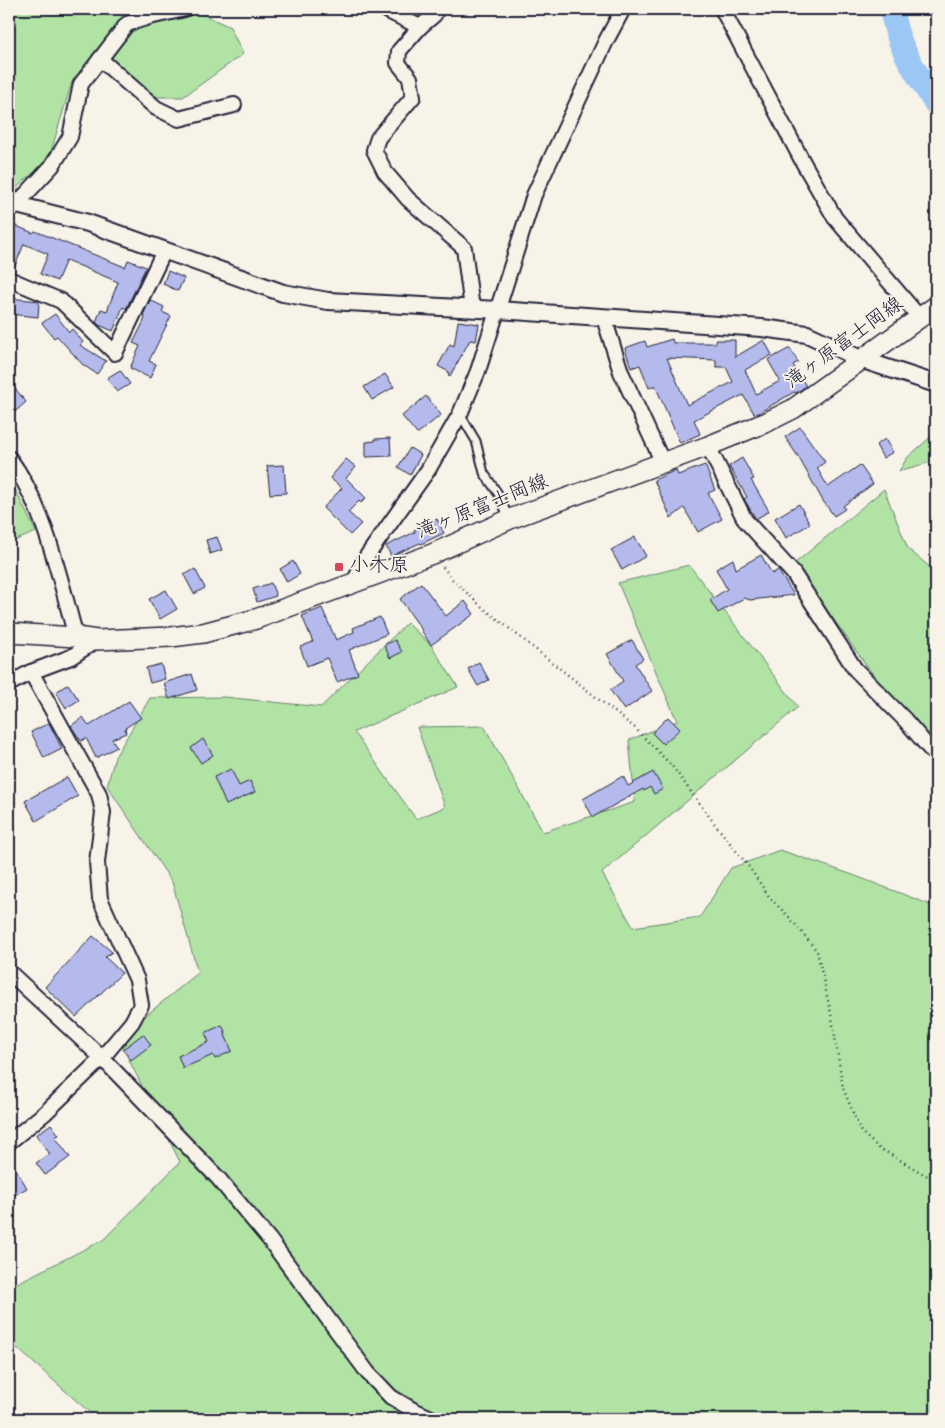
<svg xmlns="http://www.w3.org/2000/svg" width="945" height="1428" font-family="Dekko,'Klee One',sans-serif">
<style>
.green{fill:#b0e3a4;stroke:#698270}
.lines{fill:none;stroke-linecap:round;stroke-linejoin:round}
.river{stroke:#9bc7f5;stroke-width:24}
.building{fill:#b4bbec;stroke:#22223b;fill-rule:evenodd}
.service-casing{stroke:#22223b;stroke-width:11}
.minor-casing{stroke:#22223b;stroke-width:18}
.tertiary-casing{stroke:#22223b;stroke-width:20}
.secondary-casing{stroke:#22223b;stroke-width:22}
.path{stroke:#22223b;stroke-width:2.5;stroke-dasharray:1 4;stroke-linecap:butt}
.service{stroke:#f7f3e8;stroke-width:7}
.minor{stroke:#f7f3e8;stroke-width:14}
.tertiary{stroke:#f7f3e8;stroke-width:16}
.secondary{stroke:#f7f3e8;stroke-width:19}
.poi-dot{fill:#d1495b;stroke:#f7f3e8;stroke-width:2}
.labels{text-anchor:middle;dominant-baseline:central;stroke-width:4;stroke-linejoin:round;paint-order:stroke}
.street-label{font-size:20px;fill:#22223b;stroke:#f7f3e8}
.poi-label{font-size:20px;fill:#22223b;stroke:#f7f3e8;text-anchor:start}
</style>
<rect width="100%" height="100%" fill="#f7f3e8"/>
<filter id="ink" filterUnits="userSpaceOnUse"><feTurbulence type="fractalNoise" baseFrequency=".02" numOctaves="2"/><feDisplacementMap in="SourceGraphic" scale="10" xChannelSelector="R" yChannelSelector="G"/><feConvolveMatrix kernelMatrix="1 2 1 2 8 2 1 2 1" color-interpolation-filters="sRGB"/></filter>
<g filter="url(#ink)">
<g class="green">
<polygon points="9,9 145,9 133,10 72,82 49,158 9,195"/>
<polygon points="200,13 230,27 243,54 183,97 158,97 134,83 105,60 122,31 158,18"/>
<polygon points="936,432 936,465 931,462 899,471 907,458"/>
<polygon points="9,477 36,532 9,543"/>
<polygon points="884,489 908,549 936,572 936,754 869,669 794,564"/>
<polygon points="689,565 798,707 602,873 633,927 700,917 731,868 780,850 853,875 936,907 936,1419 97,1419 9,1341 9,1284 11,1286 103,1240 180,1162 118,1038 198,973 172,882 107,786 115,757 150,698 224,697 321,707 407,623 431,645 458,687 354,732 416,819 445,807 417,727 484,726 543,832 635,802 629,740 677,721 618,583"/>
</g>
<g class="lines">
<path class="river" d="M892 9C895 44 918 75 936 104"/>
</g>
<g class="building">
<polygon points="9,223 33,233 35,231 125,267 128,260 146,267 126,309 123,307 113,331 99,325 96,322 101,309 107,311 118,282 66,260 57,281 40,274 48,254 24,244 13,271 9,270"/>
<polygon points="168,271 184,278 178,291 163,284"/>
<polygon points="9,298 39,301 38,317 9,314"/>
<polygon points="150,300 164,307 162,312 171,316 149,361 156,364 150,378 130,368 140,346 133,343 144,321 145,316 143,315"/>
<polygon points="55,314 69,332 72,329 83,342 80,345 106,361 97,374 83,365 57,336 54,338 42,323"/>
<polygon points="458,321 479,324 476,341 470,340 450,376 448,375 449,372 438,366 450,344 454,346"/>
<path d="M672 339 673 343H716V340H735V357L764 340 772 355 745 370 756 394 780 381 768 360 790 348 798 362 793 365 806 386 796 393 794 392 755 415 743 395 694 420 700 434 680 443 655 385 649 388 640 365 631 368 625 348 645 341 647 347ZM667 358 716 360V367H726L733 382 687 405Z"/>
<polygon points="120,370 130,384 117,392 107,378"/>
<polygon points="385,374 394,387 372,400 364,387"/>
<polygon points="9,381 26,402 9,417"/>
<polygon points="426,396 441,415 417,434 402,416"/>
<polygon points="800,427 825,462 817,468 828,487 860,465 873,484 843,506 845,509 834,516 823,501 799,458 785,437"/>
<polygon points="390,438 391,456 366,457 366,442 375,441 375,439"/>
<polygon points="885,439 893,452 883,458 876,445"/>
<polygon points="410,448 421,455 410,475 398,467"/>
<polygon points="742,458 754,479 751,480 769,511 756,519 744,499 747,497 729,466"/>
<polygon points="346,459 356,467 346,478 366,498 361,503 359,501 348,512 361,524 350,535 323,508 342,488 330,478"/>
<polygon points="284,465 286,493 270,494 267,466"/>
<polygon points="705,465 715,490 708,493 722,519 698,532 684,508 671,518 654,480 676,470 678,475"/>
<polygon points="799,504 810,524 786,538 775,518"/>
<polygon points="437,519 444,533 421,544 420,543 391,556 386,546 415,532 414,530"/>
<polygon points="217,537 222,550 210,554 206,540"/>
<polygon points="635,537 646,556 622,570 611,550"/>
<polygon points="761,555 772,574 778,570 794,595 750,600 744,598 718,613 710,600 727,589 716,569 733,559 736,569"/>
<polygon points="293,561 300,574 287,582 280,569"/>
<polygon points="195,569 205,588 194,594 184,575"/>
<polygon points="271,583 276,596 257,602 253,589"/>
<polygon points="421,583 446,616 465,601 474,614 431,645 421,630 422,630 400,599"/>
<polygon points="166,590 177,609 160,619 149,599"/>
<polygon points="322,608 336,640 354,632 353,628 380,617 387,634 349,650 358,674 337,682 327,658 307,666 300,647 313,642 302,616"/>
<polygon points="395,640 402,652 390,658 384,645"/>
<polygon points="632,640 643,659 635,664 652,691 624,710 610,690 623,681 607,654"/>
<polygon points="479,662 489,680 478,686 468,669"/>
<polygon points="161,664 165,679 150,683 146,668"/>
<polygon points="192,674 197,690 169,699 164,683"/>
<polygon points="68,684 79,700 66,708 56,692"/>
<polygon points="129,701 141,718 125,728 126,733 112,739 117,747 96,758 86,738 81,741 71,726 83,717 89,726"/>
<polygon points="668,717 680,729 663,744 652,733"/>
<polygon points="49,723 62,749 44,758 31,732"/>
<polygon points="203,739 213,755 201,763 191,748"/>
<polygon points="231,769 239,786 250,781 255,792 226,805 214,777"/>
<polygon points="653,772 663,789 654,794 650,787 644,791 643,789 593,817 583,799 623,776 628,786"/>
<polygon points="67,777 78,796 36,821 25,801"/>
<polygon points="93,936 112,952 105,957 122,973 76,1017 45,987"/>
<polygon points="222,1025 226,1034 225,1035 232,1051 215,1059 213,1055 183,1068 178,1056 209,1042 205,1033"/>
<polygon points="143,1034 151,1045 131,1060 123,1049"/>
<polygon points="51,1124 59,1135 55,1137 70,1157 45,1175 36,1163 50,1154 36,1135"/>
<polygon points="9,1157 27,1188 9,1198"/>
</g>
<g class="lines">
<defs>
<polyline id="service" points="460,414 476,441 484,473 499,495 509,519"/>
<g id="minor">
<polyline points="384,9 420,27 434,15 437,9"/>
<polyline points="722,9 804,164 835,218 920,318"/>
<polyline points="420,27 399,51 398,63 410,78 413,97 378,138 374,150 385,172 408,199 464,248 472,309"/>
<polyline points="100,59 156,108 179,119 234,105"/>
<polyline points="16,205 52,166 70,137 81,84 127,24 149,17 185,9"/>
<polyline points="9,279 61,301 115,353 164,251"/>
<polyline points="604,318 621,372 663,463"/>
<polyline points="708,446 745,520 793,573 855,669 905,720 936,756"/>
<path d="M9 458C45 506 60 580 76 637"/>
<polyline points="354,582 367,556 428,470 460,414 478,371 534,195 606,41 623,9"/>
<polyline points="9,684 31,672 71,657 97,640"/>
<polyline points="9,972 102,1058 218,1178 269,1239 368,1373 391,1397 413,1410 433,1419"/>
<polyline points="9,1142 45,1113 102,1058 132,1022 141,1005 137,980 100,899 97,862 103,812 99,794 31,672"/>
</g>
<polyline id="tertiary" points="9,203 88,223 283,293 328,301 498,310 762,328 807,334 863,360 936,384"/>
<polyline id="secondary" points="9,633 76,637 97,640 171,637 203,633 256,619 432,554 510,519 708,446 767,422 793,409 936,306"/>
</defs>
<use href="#service" class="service-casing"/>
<use href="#minor" class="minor-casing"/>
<use href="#tertiary" class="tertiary-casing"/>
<use href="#secondary" class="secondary-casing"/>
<polyline class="path" points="443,567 453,580 482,607 635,728 672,766 714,823 749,867 770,898 790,918 817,951 832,1018 843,1088 861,1132 879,1148 936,1181"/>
<use href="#service" class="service"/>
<use href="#minor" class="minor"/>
<use href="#tertiary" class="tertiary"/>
<use href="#secondary" class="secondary"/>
</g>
</g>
<rect class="poi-dot" x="334" y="562" width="10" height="10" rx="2.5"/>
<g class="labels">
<g class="street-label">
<text transform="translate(845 344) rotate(-36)">滝ヶ原富士岡線</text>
<text transform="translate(483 508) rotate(-22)">滝ヶ原富士岡線</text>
</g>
<g class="poi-label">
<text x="349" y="567">小木原</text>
</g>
</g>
<rect width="945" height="1428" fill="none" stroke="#f7f3e8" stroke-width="30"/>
<rect x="15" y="15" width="915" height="1398" fill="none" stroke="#22223b" stroke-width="2" filter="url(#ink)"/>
</svg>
